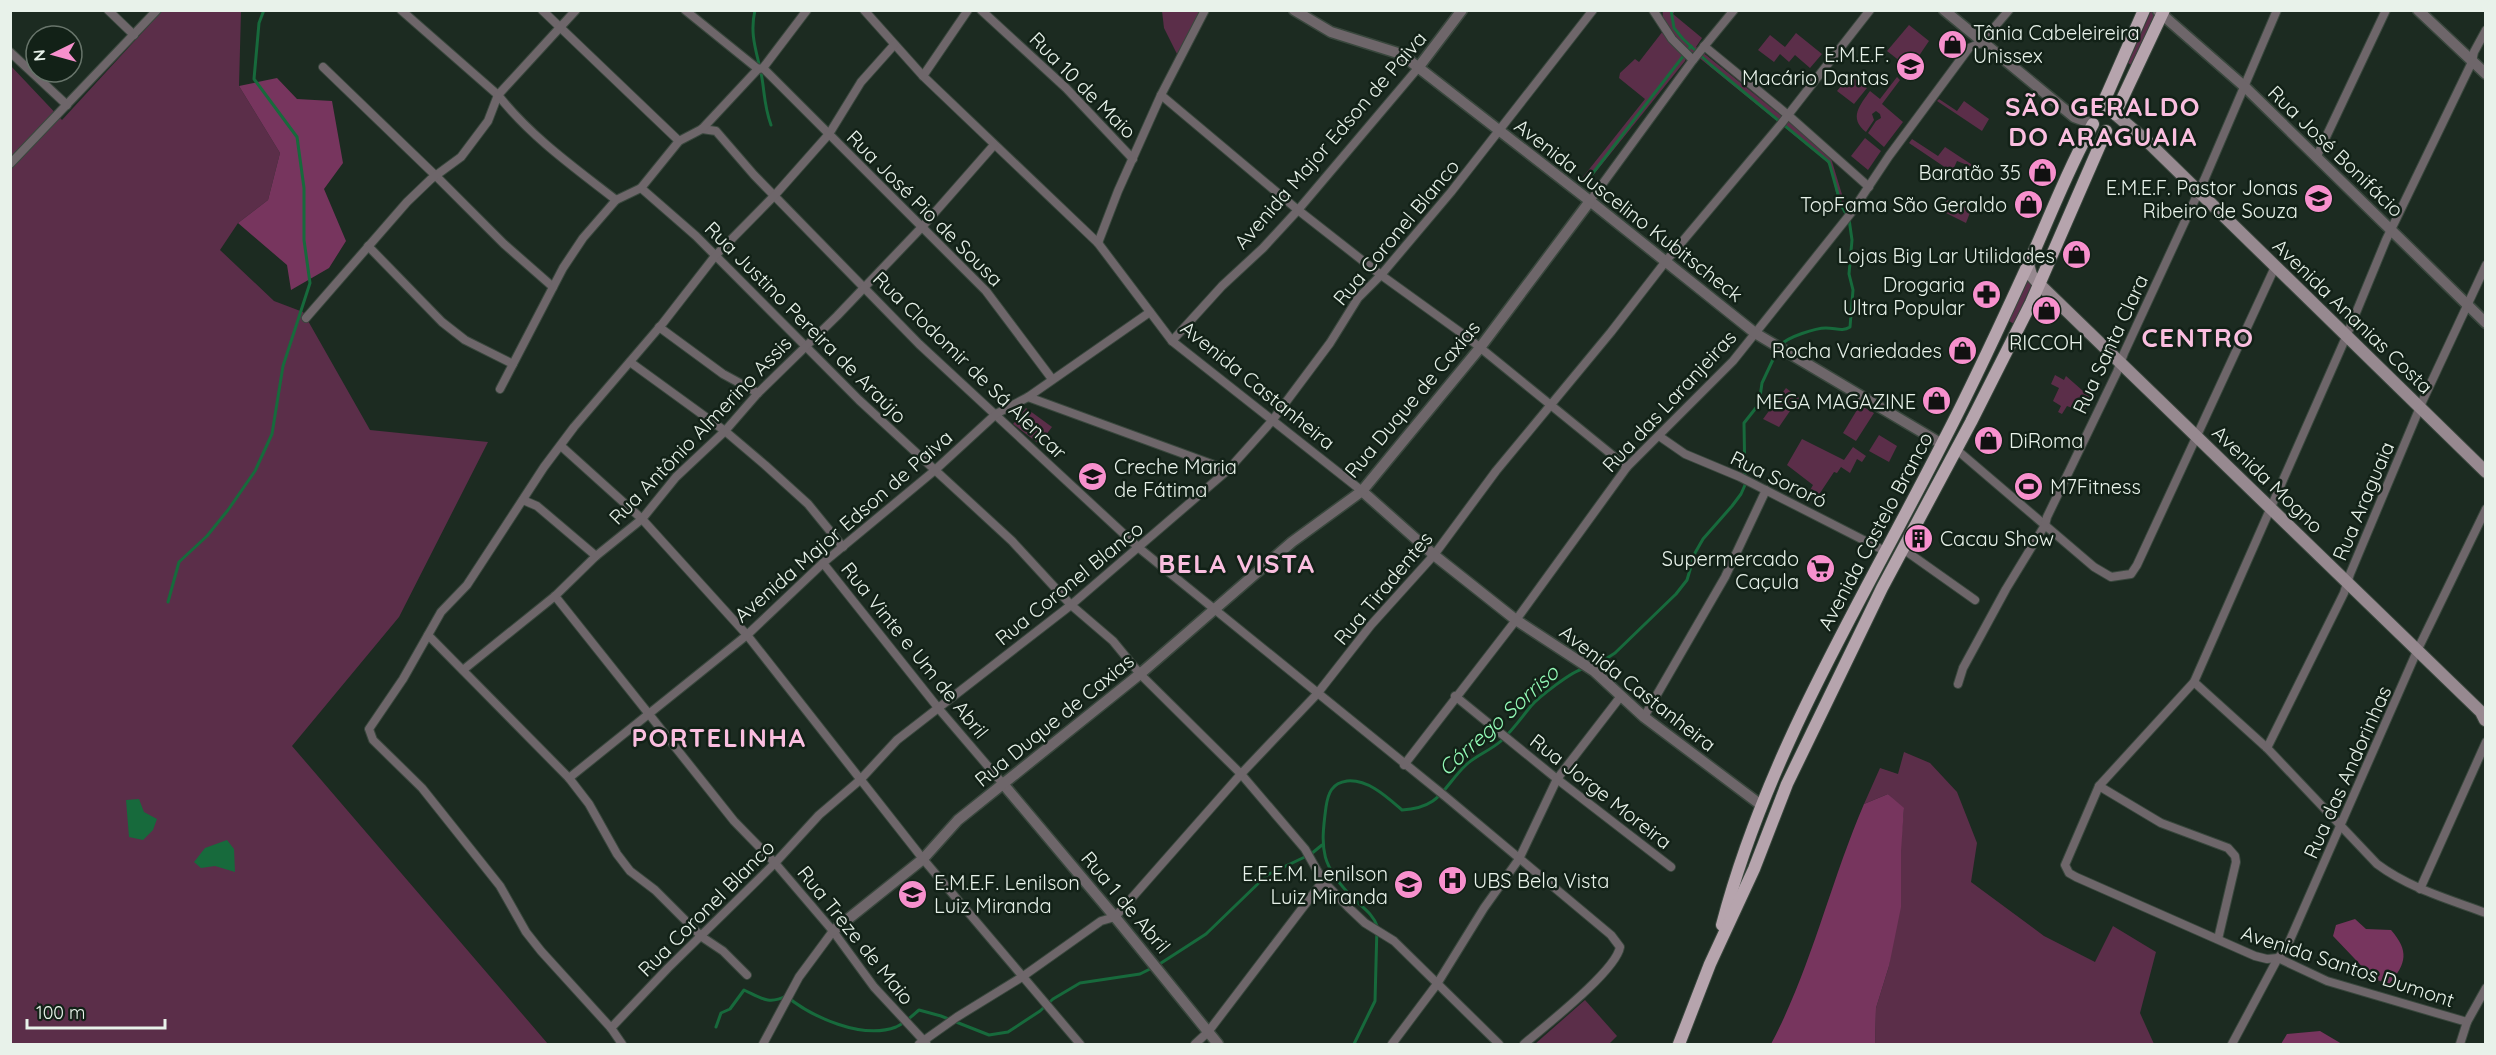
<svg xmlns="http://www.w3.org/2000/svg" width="2496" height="1055" font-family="Quicksand,sans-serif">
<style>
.green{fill:#5b2e49}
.forest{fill:#77355e}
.water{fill:#176a3c}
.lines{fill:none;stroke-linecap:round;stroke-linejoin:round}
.stream{stroke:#176a3c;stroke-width:3}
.minor-casing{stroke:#39473d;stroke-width:10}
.tertiary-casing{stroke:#39473d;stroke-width:13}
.secondary-casing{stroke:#39473d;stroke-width:14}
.primary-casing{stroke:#39473d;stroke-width:14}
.minor{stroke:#6e666a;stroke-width:8}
.tertiary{stroke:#6e666a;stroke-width:10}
.secondary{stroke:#978990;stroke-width:12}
.primary{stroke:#b6a4ad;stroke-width:12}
.labels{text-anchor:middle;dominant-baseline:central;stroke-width:5;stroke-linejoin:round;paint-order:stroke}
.poi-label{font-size:20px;fill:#e8f2ea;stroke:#122117;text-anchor:end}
.street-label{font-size:20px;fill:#e8f2ea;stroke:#122117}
.water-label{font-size:21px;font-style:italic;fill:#94fcb8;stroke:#122117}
.district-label{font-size:26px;font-weight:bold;letter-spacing:1.5px;fill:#fabedf;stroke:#122117}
</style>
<rect width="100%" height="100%" fill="#1c2b21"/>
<g class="green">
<polygon points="162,11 241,11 239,86 280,153 268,200 238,223 220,250 274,301 303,312 370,430 488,442 399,617 292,746 548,1044 11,1044 10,65 62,120"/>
<polygon points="1162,11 1200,11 1177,54 1164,28"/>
<path d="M1663 11H1675L1673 14 1702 38 1696 47 1830 155 1844 201 1839 207 1831 168 1826 161 1692 52 1690 53C1680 42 1660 26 1663 11Z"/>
<polygon points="2151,11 2156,17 2133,66 2128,63"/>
<polygon points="1909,25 1929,41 1910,69 1887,51"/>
<polygon points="1663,31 1674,47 1686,58 1685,61 1586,184 1583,182 1583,177 1645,99 1619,78 1620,73 1635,59 1639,62"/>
<polygon points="1796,33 1822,54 1810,68 1795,55 1789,62 1780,54 1774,62 1758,50 1770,35 1785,47"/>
<polygon points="1850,75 1867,88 1854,104 1837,91"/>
<path d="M1897 77 1900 80 1882 104 1903 122 1884 147 1868 133 1876 121 1881 118 1880 114 1876 111 1872 114 1874 120 1866 132C1848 118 1860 105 1870 91L1880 99Z"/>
<polygon points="1939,99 1957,111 1964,101 1989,119 1982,131 1937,101"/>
<polygon points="1865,138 1881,151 1868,170 1851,156"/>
<polygon points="1912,139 1938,156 1945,147 1980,170 1957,161 1952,172 1909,143"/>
<polygon points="1946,199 1971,210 1966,223 1940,210"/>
<polygon points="2028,280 2032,284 2014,324 2009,321"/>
<polygon points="2055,375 2064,380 2066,376 2091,398 2085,409 2074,403 2072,408 2067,406 2062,414 2058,412 2061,406 2053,401 2059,388 2051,384"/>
<polygon points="1786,388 1799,398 1779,427 1763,419"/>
<polygon points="1860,405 1874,413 1856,441 1843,433"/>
<polygon points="1026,408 1052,427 1039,444 1013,424"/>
<polygon points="1879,435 1897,446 1889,462 1869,451"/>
<polygon points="1802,439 1844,460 1853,447 1866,456 1862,462 1857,459 1850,473 1841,467 1837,473 1834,472 1818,496 1809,492 1813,485 1787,465"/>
<polygon points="1904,752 1930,763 1957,792 1977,843 1971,882 2044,936 2095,962 2113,926 2156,952 2140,1013 2154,1044 1875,1044 1876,1008 1889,966 1904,809 1888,794 1864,804 1880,768 1898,774"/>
<polygon points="1585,1000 1617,1036 1609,1044 1535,1044"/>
</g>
<g class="forest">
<polygon points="277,78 297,99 332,101 343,163 324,189 346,241 329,268 291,290 287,265 238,223 268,200 280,153 239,86"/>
<path d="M1888 794 1904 808 1901 851V907L1889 966 1876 1008 1875 1044H1771C1811 969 1830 883 1864 804Z"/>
<path d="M2355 919 2366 929 2391 930C2409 951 2407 963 2389 984L2374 979 2333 936 2336 925Z"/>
<polygon points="2320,1031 2342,1044 2281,1044 2287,1034"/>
</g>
<g class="water">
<polygon points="139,799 144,812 157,819 153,830 143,840 129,837 126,800"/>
<polygon points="227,840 234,849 235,872 215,866 201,868 194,862 205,848"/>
</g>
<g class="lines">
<g class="stream">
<path d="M755 10C750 32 755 47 760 68 765 89 763 103 771 125"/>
<path d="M1671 10 1674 28 1683 39 1711 65 1829 162 1841 205 1849 219 1852 240 1849 274 1853 290 1850 327C1842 332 1836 328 1826 328 1816 328 1787 337 1781 345"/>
<polyline points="1586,182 1691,46"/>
<polyline points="168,602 179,562 207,536 228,510 255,471 272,434 283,366 310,283 304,240 304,188 297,137 254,79 259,23 264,10"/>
<polyline points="1593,667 1615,653 1676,594 1687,580 1695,553 1703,539 1732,506 1741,494 1745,485 1744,423 1759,404 1762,383 1777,351"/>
<polyline points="1158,965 1206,934 1267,875 1311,854 1322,845"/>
<path d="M716 1027 721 1013 730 1009 744 990C761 998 769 1005 786 996 812 1017 862 1040 896 1027 905 1023 912 1016 919 1010L941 1016 989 1035 1008 1032 1040 1011 1053 999 1080 983 1140 974 1152 968"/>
<path d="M1354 1044 1375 1001 1377 926C1373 914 1363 908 1354 899 1321 866 1320 851 1326 807 1328 793 1332 783 1347 781 1368 779 1387 797 1402 810 1442 808 1443 786 1467 764 1477 755 1491 750 1501 741 1513 730 1521 718 1531 706 1539 697 1572 671 1583 669"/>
</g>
<defs>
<g id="minor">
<polyline points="108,10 134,35"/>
<path d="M401 10 498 95C531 137 575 168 616 200"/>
<polyline points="542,10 679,141"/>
<polyline points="685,10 758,69"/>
<polyline points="864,10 923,76 1098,243 1172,341 1362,491"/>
<polyline points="981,10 1066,88 1133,159"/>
<polyline points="1653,10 1672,39 1693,60"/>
<polyline points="1704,46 1788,115 1869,187"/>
<polyline points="10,52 67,105"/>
<polyline points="323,67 436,176 504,244 553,287"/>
<polyline points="763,68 986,291 1052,379"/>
<polyline points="923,76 968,10"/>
<polyline points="1161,95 1298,210 1381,275 1467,337 1627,467"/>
<path d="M702 129 716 131 754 175 919 344 1139 548 1446 797 1611 935 1620 947C1616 971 1545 1026 1524 1044"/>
<polyline points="2317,156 2386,10"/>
<polyline points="10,164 157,10"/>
<polyline points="641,188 696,236 859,400 1012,541 1071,605 1113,641 1140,674 1241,774 1305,849 1323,881 1348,907 1365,923 1394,941 1499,1044"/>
<polyline points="1590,201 1693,60 1734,10"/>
<polyline points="1098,243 1118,191 1161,95 1205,10"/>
<polyline points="368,246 442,322 465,340 513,364"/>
<polyline points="306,318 407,202 431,179 461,157 488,121 498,95 576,10"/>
<polyline points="659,327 723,374 758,393"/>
<polyline points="1172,341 1222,286 1263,248 1298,210 1418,68"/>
<polyline points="630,362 725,431 765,465 808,504 843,547"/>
<polyline points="500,389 563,268 583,238 616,200 641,188 679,141 702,129 758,69 763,68 807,10"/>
<polyline points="1028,397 1228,470"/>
<polyline points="1659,436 1685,454 1740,477 1885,551"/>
<polyline points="561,446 642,519 747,635 923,859 1080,1044"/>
<polyline points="1957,450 2094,567 2111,577 2131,574 2137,565 2275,267"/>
<polyline points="523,500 537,506 596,556"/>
<polyline points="1903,549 1975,600"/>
<polyline points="823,563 939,709 1004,785"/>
<polyline points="555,596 734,821 775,863 833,931 874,987 926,1043"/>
<polyline points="428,635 569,778 589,804 617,854 630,871 655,890 702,937 723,951 747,975"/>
<polyline points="463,670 555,596 596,556 642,519 676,477 725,431 758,393 837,316 922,227 994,145"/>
<path d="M2194 682 2267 748 2377 864C2409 888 2448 899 2486 913"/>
<polyline points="1958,684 1963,668 2006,589 2045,525 2047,517 2117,372 2124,353 2205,178 2277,10"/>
<polyline points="1455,696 1557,779 1671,867"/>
<polyline points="1644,717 1725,577 1766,490"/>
<polyline points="2267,748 2344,593 2350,574 2423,400 2486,265"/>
<polyline points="1404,765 1516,620 1627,467 1733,361 1851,213 1889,156 1969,48 1981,43 2009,10"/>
<polyline points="569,778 747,635 823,563 934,471 996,414 1028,397 1150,312"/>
<polyline points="2099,786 2161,823 2228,848 2235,856 2236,862 2218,939"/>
<polyline points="2420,889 2486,742"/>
<polyline points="2467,1022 2327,981 2278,958 2267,959 2255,956 2076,877 2069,873 2065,865 2099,786 2194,682 2346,337 2386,240 2472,62 2474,52 2486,30"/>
<polyline points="611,1028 668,968 775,863 819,815 860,780 897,740 1071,605 1228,470 1271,422 1330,343 1358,298 1381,275 1451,192 1593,10"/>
<polyline points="622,1044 611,1028 541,951 526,932 500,886 422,788 373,740 369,729 403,679 441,612 467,585 544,467 574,427 663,323 715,256 775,195 829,134 861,82 894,45"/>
<polyline points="763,1044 799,977 833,931"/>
<polyline points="919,1044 957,1017 1022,977 1101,921 1115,917 1241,774 1317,694 1371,625 1434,555 1496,471 1611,332 1666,261 1781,124 1870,10"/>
<polyline points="1195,1044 1208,1032 1323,881"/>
<polyline points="1392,1044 1437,984 1484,908 1519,859 1557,779 1621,696"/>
<polyline points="2232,1044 2278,958 2286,949 2417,651 2486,509"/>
<polyline points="2460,1044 2467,1022 2486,988"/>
</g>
<g id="tertiary">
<polyline points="1294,10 1331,32 1401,54 1590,201 1755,333 1942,444"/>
<polyline points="1944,10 2074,117 2093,124"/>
<polyline points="2418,10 2486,74"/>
<polyline points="2158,11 2245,87 2486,323"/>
<polyline points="1418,68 1462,10"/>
<polyline points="1362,491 1434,555 1516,620 1594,671 1644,717 1761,805"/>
<polyline points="1004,785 1115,917 1218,1044"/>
<polyline points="833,931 923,859 958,820 1140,674 1292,542 1362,491 1479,349 1590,201"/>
</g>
<g id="secondary">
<polyline points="2115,114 2148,142 2486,472"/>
<polyline points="2028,264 2031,275 2039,284 2481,712 2485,720"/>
</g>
<g id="primary">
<polyline points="2101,108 2144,10"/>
<polyline points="2115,114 2164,10"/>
<path d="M1722 925C1767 753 1862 601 1942 444 1976 379 2006 313 2036 247 2054 206 2071 163 2093 124"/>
<polyline points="1679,1044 1710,964 1754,869 1787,784 1882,588 1971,422 2031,303 2106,131"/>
</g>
</defs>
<use href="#minor" class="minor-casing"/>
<use href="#tertiary" class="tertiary-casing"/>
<use href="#secondary" class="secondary-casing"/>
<use href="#primary" class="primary-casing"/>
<use href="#minor" class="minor"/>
<use href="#tertiary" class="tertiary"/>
<use href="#secondary" class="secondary"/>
<use href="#primary" class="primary"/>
</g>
<defs>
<symbol id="shop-disc" viewBox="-11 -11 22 22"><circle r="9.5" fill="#f790cd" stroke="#122117"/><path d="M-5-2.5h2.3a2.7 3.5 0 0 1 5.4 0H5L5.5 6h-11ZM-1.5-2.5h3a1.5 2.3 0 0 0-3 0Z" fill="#111"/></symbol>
<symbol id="school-disc" viewBox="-11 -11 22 22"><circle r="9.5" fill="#f790cd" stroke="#122117"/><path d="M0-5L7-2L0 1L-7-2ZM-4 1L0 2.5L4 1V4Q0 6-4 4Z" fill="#111"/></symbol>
<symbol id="pharmacy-disc" viewBox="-11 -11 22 22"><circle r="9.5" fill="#f790cd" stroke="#122117"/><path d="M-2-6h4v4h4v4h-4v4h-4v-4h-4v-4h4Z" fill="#111"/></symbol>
<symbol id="stadium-disc" viewBox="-11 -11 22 22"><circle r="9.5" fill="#f790cd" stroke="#122117"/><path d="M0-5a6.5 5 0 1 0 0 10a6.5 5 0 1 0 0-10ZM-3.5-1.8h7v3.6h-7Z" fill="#111"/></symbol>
<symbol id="building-disc" viewBox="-11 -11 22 22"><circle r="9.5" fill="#f790cd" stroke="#122117"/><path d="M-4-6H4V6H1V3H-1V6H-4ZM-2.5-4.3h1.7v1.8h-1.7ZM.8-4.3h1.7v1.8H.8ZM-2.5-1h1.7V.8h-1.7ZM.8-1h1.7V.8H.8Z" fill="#111"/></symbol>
<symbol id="supermarket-disc" viewBox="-11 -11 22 22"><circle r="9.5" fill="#f790cd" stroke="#122117"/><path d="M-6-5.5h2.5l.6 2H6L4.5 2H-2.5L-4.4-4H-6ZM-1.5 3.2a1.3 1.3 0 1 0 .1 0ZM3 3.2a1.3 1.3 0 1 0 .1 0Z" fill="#111"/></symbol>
<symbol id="hospital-disc" viewBox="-11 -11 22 22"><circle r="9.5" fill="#f790cd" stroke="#122117"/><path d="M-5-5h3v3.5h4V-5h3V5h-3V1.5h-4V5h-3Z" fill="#111"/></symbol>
</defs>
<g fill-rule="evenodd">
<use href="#shop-disc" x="1936" y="28" width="33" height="33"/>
<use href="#school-disc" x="1894" y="50" width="33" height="33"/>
<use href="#shop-disc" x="2026" y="156" width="33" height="33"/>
<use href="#school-disc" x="2302" y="182" width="33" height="33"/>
<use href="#shop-disc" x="2012" y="188" width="33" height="33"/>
<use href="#shop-disc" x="2060" y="238" width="33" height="33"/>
<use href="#pharmacy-disc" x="1970" y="278" width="33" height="33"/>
<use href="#shop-disc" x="2030" y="294" width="33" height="33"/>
<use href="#shop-disc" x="1946" y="334" width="33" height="33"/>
<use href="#shop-disc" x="1920" y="384" width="33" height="33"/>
<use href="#shop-disc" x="1972" y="424" width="33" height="33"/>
<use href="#school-disc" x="1076" y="460" width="33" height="33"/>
<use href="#stadium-disc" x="2012" y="470" width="33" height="33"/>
<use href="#building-disc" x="1902" y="522" width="33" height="33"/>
<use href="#supermarket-disc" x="1804" y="552" width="33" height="33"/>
<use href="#hospital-disc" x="1436" y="864" width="33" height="33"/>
<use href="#school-disc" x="1392" y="868" width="33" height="33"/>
<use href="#school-disc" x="896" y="878" width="33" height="33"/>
</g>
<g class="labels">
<g class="poi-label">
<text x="1973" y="32" text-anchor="start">Tânia Cabeleireira<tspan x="1973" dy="23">Unissex</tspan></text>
<text x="1889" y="54">E.M.E.F.<tspan x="1889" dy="23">Macário Dantas</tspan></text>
<text x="2021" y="172">Baratão 35</text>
<text x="2298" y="187">E.M.E.F. Pastor Jonas<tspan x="2298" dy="23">Ribeiro de Souza</tspan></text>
<text x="2007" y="204">TopFama São Geraldo</text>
<text x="2055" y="255">Lojas Big Lar Utilidades</text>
<text x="1965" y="284">Drogaria<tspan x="1965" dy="23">Ultra Popular</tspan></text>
<text x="2046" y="342" text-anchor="middle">RICCOH</text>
<text x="1942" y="350">Rocha Variedades</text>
<text x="1916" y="401">MEGA MAGAZINE</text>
<text x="2009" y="440" text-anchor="start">DiRoma</text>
<text x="1114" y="466" text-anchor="start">Creche Maria<tspan x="1114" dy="23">de Fátima</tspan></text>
<text x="2050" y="486" text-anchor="start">M7Fitness</text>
<text x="1940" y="538" text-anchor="start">Cacau Show</text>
<text x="1799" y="558">Supermercado<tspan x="1799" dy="23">Caçula</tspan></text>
<text x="1388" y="873">E.E.E.M. Lenilson<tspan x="1388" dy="23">Luiz Miranda</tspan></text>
<text x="1473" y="880" text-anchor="start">UBS Bela Vista</text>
<text x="934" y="882" text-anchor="start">E.M.E.F. Lenilson<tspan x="934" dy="23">Luiz Miranda</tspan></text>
</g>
<g class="street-label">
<text transform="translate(1083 85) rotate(45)">Rua 10 de Maio</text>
<text transform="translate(1330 140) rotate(-49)">Avenida Major Edson de Paiva</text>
<text transform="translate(2336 151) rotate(44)">Rua José Bonifácio</text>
<text transform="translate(925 208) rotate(45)">Rua José Pio de Sousa</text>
<text transform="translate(1629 210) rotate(38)">Avenida Juscelino Kubitscheck</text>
<text transform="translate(1396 232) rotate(-50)">Rua Coronel Blanco</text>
<text transform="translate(2353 316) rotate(44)">Avenida Ananias Costa</text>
<text transform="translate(806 322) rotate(45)">Rua Justino Pereira de Araújo</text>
<text transform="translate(2110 344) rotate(-65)">Rua Santa Clara</text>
<text transform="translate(970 365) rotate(44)">Rua Clodomir de Sá Alencar</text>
<text transform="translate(1258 385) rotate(39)">Avenida Castanheira</text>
<text transform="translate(1412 399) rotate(-50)">Rua Duque de Caxias</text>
<text transform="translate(1669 401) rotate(-47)">Rua das Laranjeiras</text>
<text transform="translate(700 430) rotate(-46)">Rua Antônio Almerino Assis</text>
<text transform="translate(1779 479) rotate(26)">Rua Sororó</text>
<text transform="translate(2268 479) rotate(44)">Avenida Mogno</text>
<text transform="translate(2363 501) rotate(-67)">Rua Araguaia</text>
<text transform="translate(843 526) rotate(-41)">Avenida Major Edson de Paiva</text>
<text transform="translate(1875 531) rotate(-62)">Avenida Castelo Branco</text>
<text transform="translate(1069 583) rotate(-39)">Rua Coronel Blanco</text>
<text transform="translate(1383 588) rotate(-50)">Rua Tiradentes</text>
<text transform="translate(915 650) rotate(51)">Rua Vinte e Um de Abril</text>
<text transform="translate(1638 688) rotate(38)">Avenida Castanheira</text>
<text transform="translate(1054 720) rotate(-39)">Rua Duque de Caxias</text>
<text transform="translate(2347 772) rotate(-66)">Rua das Andorinhas</text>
<text transform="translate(1601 791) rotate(38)">Rua Jorge Moreira</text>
<text transform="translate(1126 902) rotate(50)">Rua 1 de Abril</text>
<text transform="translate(706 908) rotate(-45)">Rua Coronel Blanco</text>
<text transform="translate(856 935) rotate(51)">Rua Treze de Maio</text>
<text transform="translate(2348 966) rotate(18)">Avenida Santos Dumont</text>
</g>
<g class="water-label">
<text transform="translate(1498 720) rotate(-42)">Córrego Sorriso</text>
</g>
<g class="district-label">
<text x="2103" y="106">SÃO GERALDO<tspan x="2103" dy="30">DO ARAGUAIA</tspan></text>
<text x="2198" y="337">CENTRO</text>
<text x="1237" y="563">BELA VISTA</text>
<text x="719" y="737">PORTELINHA</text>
</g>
</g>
<rect width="2496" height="1055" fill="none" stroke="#e8f2ea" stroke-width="24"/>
<g transform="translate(54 54) rotate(265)"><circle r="28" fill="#122117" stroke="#68756b" stroke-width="1.5"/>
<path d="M0-4.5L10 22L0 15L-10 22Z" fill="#f790cd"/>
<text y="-9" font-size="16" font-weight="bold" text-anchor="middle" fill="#e8f2ea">N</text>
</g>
<path d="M27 1019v9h138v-9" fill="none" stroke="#e8f2ea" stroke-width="3"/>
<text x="36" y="1019" font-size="18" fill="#e8f2ea" stroke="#122117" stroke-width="4.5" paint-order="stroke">100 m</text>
</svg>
